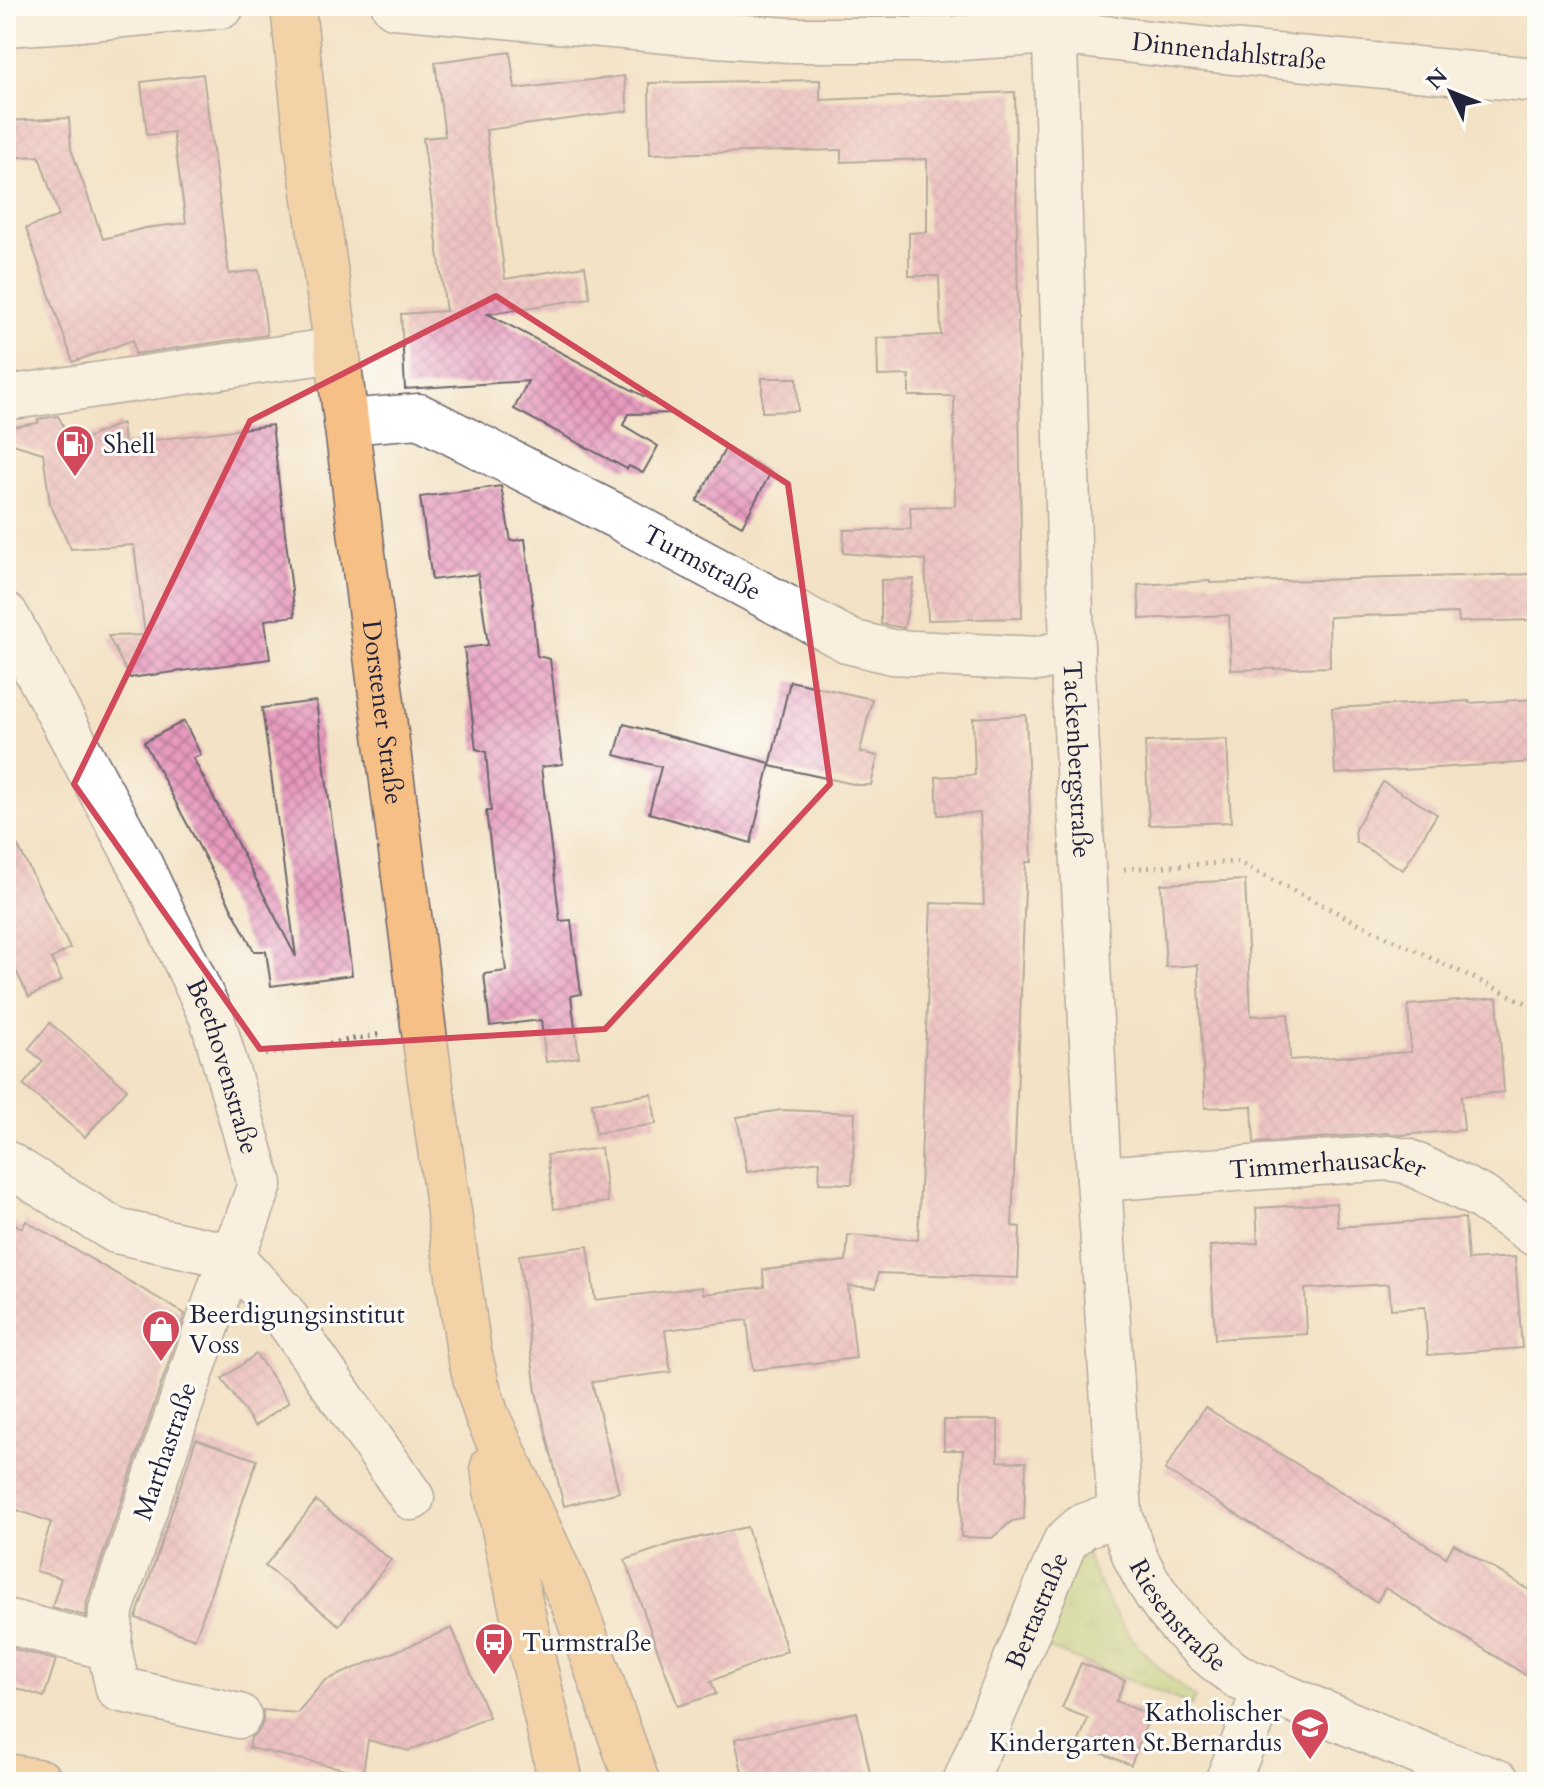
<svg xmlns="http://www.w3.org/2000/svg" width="1543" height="1788" font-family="Cardo,serif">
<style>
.grass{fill:url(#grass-tufts);stroke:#6a7a5a;stroke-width:2}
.building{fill:url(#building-cross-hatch)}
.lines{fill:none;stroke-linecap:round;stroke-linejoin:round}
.minor-casing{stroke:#6b656b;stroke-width:47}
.major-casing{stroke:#6b656b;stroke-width:47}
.highway-casing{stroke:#6b656b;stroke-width:47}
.path{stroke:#6b656b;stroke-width:5;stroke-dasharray:2 6;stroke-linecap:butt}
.minor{stroke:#fff;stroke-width:44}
.major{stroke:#f5bf86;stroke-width:44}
.highway{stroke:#f5bf86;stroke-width:44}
.marked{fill:none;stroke:#d1495b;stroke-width:6;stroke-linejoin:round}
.labels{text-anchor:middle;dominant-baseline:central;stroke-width:6;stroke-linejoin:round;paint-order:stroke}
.street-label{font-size:26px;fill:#22223b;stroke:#fdfcf7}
.poi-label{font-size:26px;fill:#22223b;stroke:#fdfcf7;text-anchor:start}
</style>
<defs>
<pattern id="grass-tufts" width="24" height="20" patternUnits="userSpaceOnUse" patternTransform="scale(2)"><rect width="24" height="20" fill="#b3d178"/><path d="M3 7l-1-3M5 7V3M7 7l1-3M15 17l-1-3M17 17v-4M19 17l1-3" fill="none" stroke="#9ab369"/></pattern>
<pattern id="building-cross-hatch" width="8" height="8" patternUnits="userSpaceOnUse" patternTransform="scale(2)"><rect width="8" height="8" fill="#e79abe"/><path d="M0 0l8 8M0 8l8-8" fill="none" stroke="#bb7d9c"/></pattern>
</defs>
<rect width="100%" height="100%" fill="#fdfcf7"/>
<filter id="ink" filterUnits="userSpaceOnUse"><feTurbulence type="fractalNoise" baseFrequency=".0125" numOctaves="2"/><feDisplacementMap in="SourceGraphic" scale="16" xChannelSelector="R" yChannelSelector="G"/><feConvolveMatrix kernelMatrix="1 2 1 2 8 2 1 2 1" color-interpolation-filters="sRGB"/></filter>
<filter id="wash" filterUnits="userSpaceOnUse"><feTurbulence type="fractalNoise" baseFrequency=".006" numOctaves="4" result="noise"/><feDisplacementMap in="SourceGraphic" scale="32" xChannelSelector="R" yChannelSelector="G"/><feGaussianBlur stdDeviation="1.8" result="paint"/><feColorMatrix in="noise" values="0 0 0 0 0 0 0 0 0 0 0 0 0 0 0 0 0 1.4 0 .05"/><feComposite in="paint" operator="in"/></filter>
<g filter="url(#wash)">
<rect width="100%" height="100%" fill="#f3e2c5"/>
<path class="grass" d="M1082 1542C1106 1610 1136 1655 1195 1697L1191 1705 1035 1643Z"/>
<g id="blocks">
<g class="building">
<polygon points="510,52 515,89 624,76 628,111 486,130 505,279 585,266 590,298 488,314 676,413 628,414 623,425 658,446 643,473 629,466 627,469 514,409 528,381 405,389 401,314 446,311 423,138 445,136 435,62"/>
<polygon points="203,74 229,274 259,270 267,335 135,354 133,340 73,362 26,228 59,216 39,156 6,158 6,121 69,118 71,149 103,239 145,228 186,223 173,132 147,135 141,82"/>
<polygon points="820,80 820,100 1015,92 1022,618 928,620 925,560 843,553 844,530 911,529 910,507 955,506 954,396 909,396 909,375 878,376 877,338 941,335 939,276 909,276 909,233 927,232 927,159 841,162 841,150 650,154 649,83"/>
<polygon points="762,378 797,378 798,411 762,412"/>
<polygon points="58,416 73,444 122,423 124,444 272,425 295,616 265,620 270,659 130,678 108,636 145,635 134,545 71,549 50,504 43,453 6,442 6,428 38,423 38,419"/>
<polygon points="726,447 771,472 742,526 697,501"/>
<polygon points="501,486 511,541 525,539 533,604 532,604 537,656 550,659 563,764 541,767 560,921 571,920 575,954 576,954 581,994 571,996 579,1057 546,1062 541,1020 490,1026 484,974 506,971 486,811 491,811 486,752 476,749 464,648 488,645 478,574 432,580 420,497"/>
<polygon points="1537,574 1537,620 1459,622 1458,613 1329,617 1330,667 1231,670 1229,615 1140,619 1138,585 1210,581 1210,583"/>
<polygon points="914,579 904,628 881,624 881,580"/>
<polygon points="790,681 872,699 860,752 878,756 871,785 858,785 770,766"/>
<polygon points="1537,699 1537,762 1335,774 1332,708 1469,701 1469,703"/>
<polygon points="316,701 352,975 271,986 266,951 254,951 144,742 184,721 201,755 193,758 296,957 262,708"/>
<polygon points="1026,715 1032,862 1026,862 1012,1226 1020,1227 1018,1278 878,1273 876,1288 848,1286 856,1358 753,1370 747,1320 665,1330 671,1372 592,1382 619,1492 564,1506 536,1392 519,1255 588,1246 595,1300 702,1287 703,1294 764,1287 763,1270 846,1261 848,1235 918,1240 931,903 984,905 980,813 938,815 936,777 975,775 973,718"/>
<polygon points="624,724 770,763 751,843 649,813 661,767 615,755"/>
<polygon points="1227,739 1231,822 1149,825 1145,742"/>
<polygon points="1383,782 1437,814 1403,870 1356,842 1355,829"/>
<polygon points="6,823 70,948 51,959 62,980 29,997 6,951"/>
<polygon points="1245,880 1251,1016 1288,1014 1290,1060 1411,1052 1408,1005 1497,998 1504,1092 1461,1096 1464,1130 1401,1135 1386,1133 1254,1143 1252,1106 1205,1108 1198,965 1166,967 1161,884"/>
<polygon points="50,1023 127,1089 85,1137 23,1085 43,1061 28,1049"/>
<polygon points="652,1094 656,1124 596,1133 592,1103"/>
<polygon points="782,1110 855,1113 852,1184 819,1183 820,1161 747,1172 737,1117"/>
<polygon points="601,1148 608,1202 554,1209 547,1155"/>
<polygon points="1336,1203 1338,1227 1465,1218 1468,1260 1515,1257 1522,1348 1428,1355 1425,1307 1391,1309 1389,1284 1305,1289 1307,1334 1215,1339 1210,1246 1258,1243 1256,1208"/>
<polygon points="6,1218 22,1228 26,1221 185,1314 87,1602 86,1616 52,1607 61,1578 36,1571 51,1522 6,1506"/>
<polygon points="256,1354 289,1402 255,1426 222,1379"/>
<polygon points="1205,1407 1446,1557 1454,1544 1537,1595 1537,1682 1385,1588 1377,1602 1165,1470"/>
<polygon points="944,1420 998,1420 998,1461 1026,1462 1024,1519 1012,1521 992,1538 961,1537 963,1450 944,1450"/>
<polygon points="196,1439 257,1460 195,1639 136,1618"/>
<polygon points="316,1501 391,1560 339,1625 265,1566"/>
<polygon points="747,1527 787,1651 711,1681 716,1694 678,1706 625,1560 674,1543"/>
<polygon points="452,1628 489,1717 409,1751 368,1740 363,1773 249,1748 251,1737 258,1732 263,1722 263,1710 297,1713 324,1681"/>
<polygon points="6,1647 56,1660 44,1697 6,1685"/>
<polygon points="1081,1663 1125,1680 1116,1701 1150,1715 1131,1765 1078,1744 1088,1718 1062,1708"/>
<polygon points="857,1712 872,1782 744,1782 735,1739"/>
</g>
</g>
</g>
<g filter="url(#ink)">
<use href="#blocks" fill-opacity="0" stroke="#6b656b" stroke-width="2"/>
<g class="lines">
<defs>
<g id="minor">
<path id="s1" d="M394 6 689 33 789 40H929L1054 32 1221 51 1537 80"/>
<path id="s2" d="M1054 6 1072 650 1099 1179 1120 1514C1125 1529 1130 1546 1137 1561 1161 1610 1195 1647 1240 1678L1434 1759 1498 1782"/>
<polyline points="6,24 68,20 222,6"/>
<polyline points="6,398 337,350"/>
<path id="s3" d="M346 422 419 416 618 517 851 642 892 652 1038 659 1072 650"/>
<path id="s4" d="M6 615 139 862 212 1018 260 1184 247 1221 231 1256 282 1312 412 1498"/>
<polyline points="6,1163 116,1231 231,1256 111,1610 109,1648 118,1689 239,1716"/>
<path id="s5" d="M1099 1179 1388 1158 1407 1161 1481 1197 1537 1235"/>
<polyline points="6,1621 109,1648"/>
<path id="s6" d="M965 1782 1065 1542 1083 1526 1120 1514"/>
<polyline points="1227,1782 1266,1688"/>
</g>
<g id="major">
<path id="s7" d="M293 6 307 143 337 350 430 1079 469 1352 477 1385 487 1416 574 1605 637 1782"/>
<polyline points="493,1466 496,1490 509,1553 561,1782"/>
</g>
<polyline id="highway" points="6,1776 41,1782"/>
</defs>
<use href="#minor" class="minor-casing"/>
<use href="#major" class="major-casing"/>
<use href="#highway" class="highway-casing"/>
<g class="path">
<polyline points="1124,869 1237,862 1366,927 1537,1008"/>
<polyline points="266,1055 382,1034"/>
</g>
<use href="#minor" class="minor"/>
<use href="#major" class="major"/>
<use href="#highway" class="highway"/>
</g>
</g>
<path d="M0 0H1543V1788H0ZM496 296 788 484 830 784 605 1029 260 1049 74 784 250 421Z" fill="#f3e2c5" fill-opacity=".55" fill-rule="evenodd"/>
<path class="marked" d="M496 296 788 484 830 784 605 1029 260 1049 74 784 250 421Z"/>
<defs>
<symbol id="fuel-pin" viewBox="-11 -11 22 30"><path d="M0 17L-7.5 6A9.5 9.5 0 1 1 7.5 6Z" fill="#d1495b" stroke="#fdfcf7"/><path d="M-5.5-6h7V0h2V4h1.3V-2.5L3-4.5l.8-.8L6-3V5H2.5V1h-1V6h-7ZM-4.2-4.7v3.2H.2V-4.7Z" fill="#fff"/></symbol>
<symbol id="shop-pin" viewBox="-11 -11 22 30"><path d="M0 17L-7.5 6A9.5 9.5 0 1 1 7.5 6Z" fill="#d1495b" stroke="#fdfcf7"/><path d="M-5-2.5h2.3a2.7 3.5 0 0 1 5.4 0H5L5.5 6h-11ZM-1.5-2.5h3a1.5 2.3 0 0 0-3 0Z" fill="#fff"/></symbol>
<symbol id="bus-pin" viewBox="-11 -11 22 30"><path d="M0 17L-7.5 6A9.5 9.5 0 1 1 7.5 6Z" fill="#d1495b" stroke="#fdfcf7"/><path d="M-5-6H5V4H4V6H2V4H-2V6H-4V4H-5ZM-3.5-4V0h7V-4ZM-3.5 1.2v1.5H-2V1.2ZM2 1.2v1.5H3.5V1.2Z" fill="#fff"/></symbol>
<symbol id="school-pin" viewBox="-11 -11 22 30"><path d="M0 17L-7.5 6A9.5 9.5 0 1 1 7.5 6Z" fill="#d1495b" stroke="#fdfcf7"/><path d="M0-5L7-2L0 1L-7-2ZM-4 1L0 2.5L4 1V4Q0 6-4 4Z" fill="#fff"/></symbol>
</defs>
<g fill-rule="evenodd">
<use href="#fuel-pin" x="53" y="422" width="44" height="60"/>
<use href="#shop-pin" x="139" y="1307" width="44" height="60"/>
<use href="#bus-pin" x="472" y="1620" width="44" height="60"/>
<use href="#school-pin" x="1288" y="1705" width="44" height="60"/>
</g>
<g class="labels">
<g class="street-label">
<text stroke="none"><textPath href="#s1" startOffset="838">Dinnendahlstraße</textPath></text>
<text stroke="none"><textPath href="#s3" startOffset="392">Turmstraße</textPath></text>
<text stroke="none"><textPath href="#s7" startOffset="712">Dorstener Straße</textPath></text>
<text stroke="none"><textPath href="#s2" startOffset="754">Tackenbergstraße</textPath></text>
<text stroke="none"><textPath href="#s4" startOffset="502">Beethovenstraße</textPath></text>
<text stroke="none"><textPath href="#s5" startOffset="230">Timmerhausacker</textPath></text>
<text transform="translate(165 1451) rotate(-71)">Marthastraße</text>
<text stroke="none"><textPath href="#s2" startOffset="1628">Riesenstraße</textPath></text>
<text stroke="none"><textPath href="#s6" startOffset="186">Bertastraße</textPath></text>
</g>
<g class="poi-label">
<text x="103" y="444">Shell</text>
<text x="189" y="1314">Beerdigungsinstitut<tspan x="189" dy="30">Voss</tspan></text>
<text x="522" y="1642">Turmstraße</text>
<text x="1282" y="1712" text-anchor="end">Katholischer<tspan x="1282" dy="30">Kindergarten St.Bernardus</tspan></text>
</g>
</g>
<rect width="1543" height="1788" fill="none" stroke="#fdfcf7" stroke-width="32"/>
<g transform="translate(1451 92) rotate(313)" stroke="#fdfcf7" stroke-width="6" paint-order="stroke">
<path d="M0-6L14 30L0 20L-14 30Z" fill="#22223b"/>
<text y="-12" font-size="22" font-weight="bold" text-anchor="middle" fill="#22223b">N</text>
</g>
</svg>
